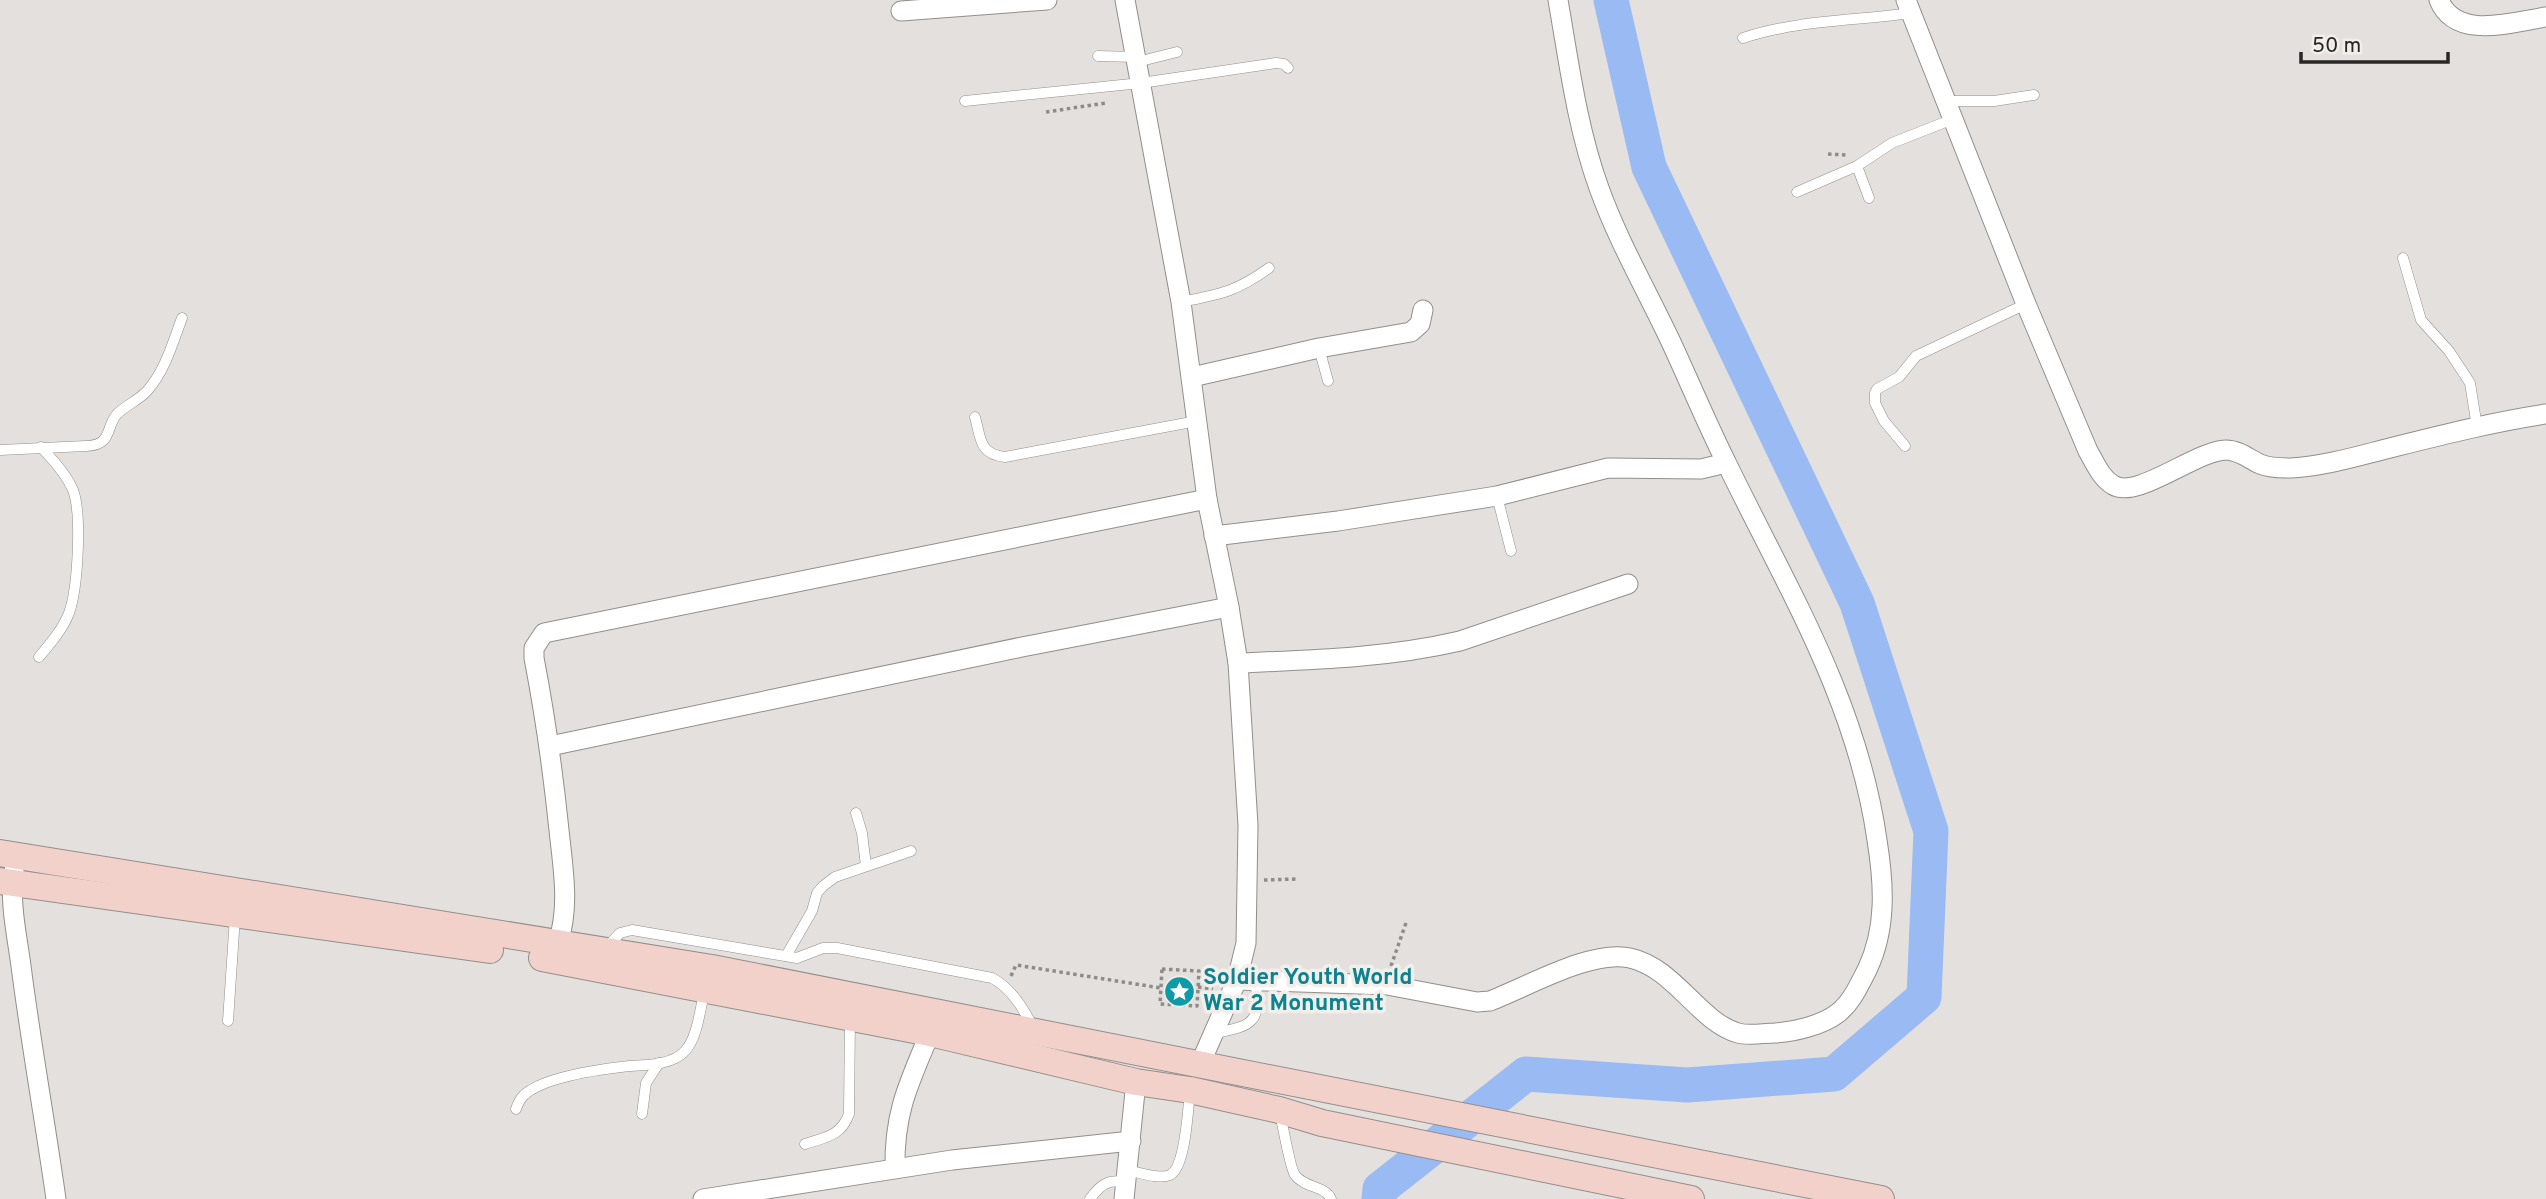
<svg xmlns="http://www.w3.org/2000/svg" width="2546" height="1199" font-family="Overpass,sans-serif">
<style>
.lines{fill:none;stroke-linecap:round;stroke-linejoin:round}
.river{stroke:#9abaf4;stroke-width:35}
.lane-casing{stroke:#928e8b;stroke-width:11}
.street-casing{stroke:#928e8b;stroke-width:21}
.secondary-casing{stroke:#928e8b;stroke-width:28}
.path{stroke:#8e8c89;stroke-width:3.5;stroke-dasharray:3.5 3.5;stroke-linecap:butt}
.lane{stroke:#fff;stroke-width:10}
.street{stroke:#fff;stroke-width:19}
.secondary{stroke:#f2d1ca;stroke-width:26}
.labels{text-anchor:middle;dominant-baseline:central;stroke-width:7;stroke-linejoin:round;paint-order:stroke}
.culture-label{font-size:23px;font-weight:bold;fill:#0d838f;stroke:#f2eeea;text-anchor:start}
</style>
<rect width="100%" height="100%" fill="#e4e0dd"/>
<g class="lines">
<polyline class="river" points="1379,1199 1380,1189 1526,1074 1687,1085 1834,1074 1924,997 1931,831 1857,603 1649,167 1611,0"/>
<defs>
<g id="lane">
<path d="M1743 38C1797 20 1854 21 1911 13"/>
<polyline points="1098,56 1136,57"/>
<polyline points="1137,62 1177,52"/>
<polyline points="965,101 1141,83 1276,63 1284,64 1288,68"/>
<polyline points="1946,101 1994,101 2034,95"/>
<polyline points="1857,166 1869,198"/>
<polyline points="1797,192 1857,166 1892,143 1953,119"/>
<polyline points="2403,258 2421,320 2449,351 2470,383 2477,427"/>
<path d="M1181 302C1220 294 1236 292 1269 268"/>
<polyline points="1319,348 1328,381"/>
<path d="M975 417C981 439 979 454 1005 457L1197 421"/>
<polyline points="1905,446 1884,421 1875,403 1875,393 1877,389 1899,377 1916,356 2026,304"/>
<path d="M0 450 86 446C113 445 105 428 117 414 126 405 139 400 147 391 165 371 173 342 182 318"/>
<polyline points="1497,496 1511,551"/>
<path d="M39 657C50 644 63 629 69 613 78 588 82 514 73 490 66 474 53 460 41 447"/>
<polyline points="856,813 862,833 866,866"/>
<path d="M607 947 620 933 632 930 797 958 823 948H837L992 978C1011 988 1023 1008 1033 1027"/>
<polyline points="786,956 812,911 817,893 823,886 835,877 911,851"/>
<polyline points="228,1021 235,917"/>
<path d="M1215 1033C1254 1026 1262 1021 1255 981"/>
<path d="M516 1109C518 1103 520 1099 524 1095 544 1077 602 1069 629 1066 646 1065 673 1065 685 1051 698 1037 700 1008 705 989"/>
<polyline points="642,1114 646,1083 659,1063"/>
<path d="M1280 1114C1283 1125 1290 1169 1295 1175 1304 1188 1326 1186 1331 1199"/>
<path d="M805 1144C826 1137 841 1136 849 1114L850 1018"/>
<path d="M1127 1170C1138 1172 1159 1180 1170 1175 1186 1167 1188 1107 1190 1091"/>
<path d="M1090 1199C1100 1185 1108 1179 1125 1182"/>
</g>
<g id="street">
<polyline points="1125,0 1181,302 1207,499 1229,607 1238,663 1248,825 1246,943 1237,980 1200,1064"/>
<path d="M1906 0 2026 304 2088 451C2095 463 2101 478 2113 485 2137 500 2195 451 2226 450 2239 450 2249 459 2260 464 2269 468 2281 468 2291 468 2325 466 2358 456 2390 448 2442 435 2493 422 2546 414"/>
<path d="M2439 0C2456 41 2512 22 2546 17"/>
<polyline points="901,11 1047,0"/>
<polyline points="1192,377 1319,348 1411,332 1420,324 1423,310"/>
<polyline points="1214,536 1338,521 1497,496 1608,468 1701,469 1726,463"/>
<path d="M1238 663C1312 660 1387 658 1460 641L1628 584"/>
<polyline points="550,746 1022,647 1229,607"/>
<path d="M14 871C9 902 17 935 21 966 31 1044 45 1121 56 1199"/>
<path d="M558 943C570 906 563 869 559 830 553 772 545 715 534 658V648L544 633 1207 499"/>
<path d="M1237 980 1387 985 1477 1002 1490 1001C1527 987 1592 949 1630 958 1675 968 1699 1022 1738 1033 1749 1036 1764 1033 1775 1033 1794 1032 1823 1025 1838 1013 1852 1002 1859 985 1867 970 1887 928 1884 884 1877 840 1857 700 1787 588 1727 464 1707 424 1690 383 1671 342 1647 291 1618 241 1599 188 1577 127 1569 63 1558 0"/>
<path d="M895 1168C894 1112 909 1083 930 1033"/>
<polyline points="703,1199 952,1160 1131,1141"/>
<polyline points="1124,1199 1136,1082"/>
</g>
<g id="secondary">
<polyline points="0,853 712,968 1881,1199"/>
<polyline points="0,881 490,950"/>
<polyline points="542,958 930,1033 1136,1082 1190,1090 1279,1110 1322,1123 1691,1199"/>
</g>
</defs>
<use href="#lane" class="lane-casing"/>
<use href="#street" class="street-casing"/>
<use href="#secondary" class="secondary-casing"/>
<g class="path">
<polyline points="1046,112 1106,103"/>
<polyline points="1828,154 1846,155"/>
<polyline points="1264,880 1297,879"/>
<polyline points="1391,966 1407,920"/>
<polygon points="1162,969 1199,971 1197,1006 1160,1004"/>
<polyline points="1011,976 1016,965 1161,988"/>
<polyline points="1198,987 1213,989"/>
</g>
<use href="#lane" class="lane"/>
<use href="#street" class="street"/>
<use href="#secondary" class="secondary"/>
</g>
<defs>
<symbol id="sight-disc" viewBox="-11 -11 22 22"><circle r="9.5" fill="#0f9aa8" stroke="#f2eeea"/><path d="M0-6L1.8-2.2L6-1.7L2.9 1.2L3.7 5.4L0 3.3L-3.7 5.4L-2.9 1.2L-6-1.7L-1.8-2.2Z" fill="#fff"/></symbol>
</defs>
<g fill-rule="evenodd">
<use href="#sight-disc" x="1162" y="974" width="35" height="35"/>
</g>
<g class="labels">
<g class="culture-label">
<text x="1203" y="978">Soldier Youth World<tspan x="1203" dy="26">War 2 Monument</tspan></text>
</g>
</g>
<path d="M2301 52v10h147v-10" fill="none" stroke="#282726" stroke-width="3.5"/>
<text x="2312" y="52" font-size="21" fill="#282726" stroke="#f2eeea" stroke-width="5" paint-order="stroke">50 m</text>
</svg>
